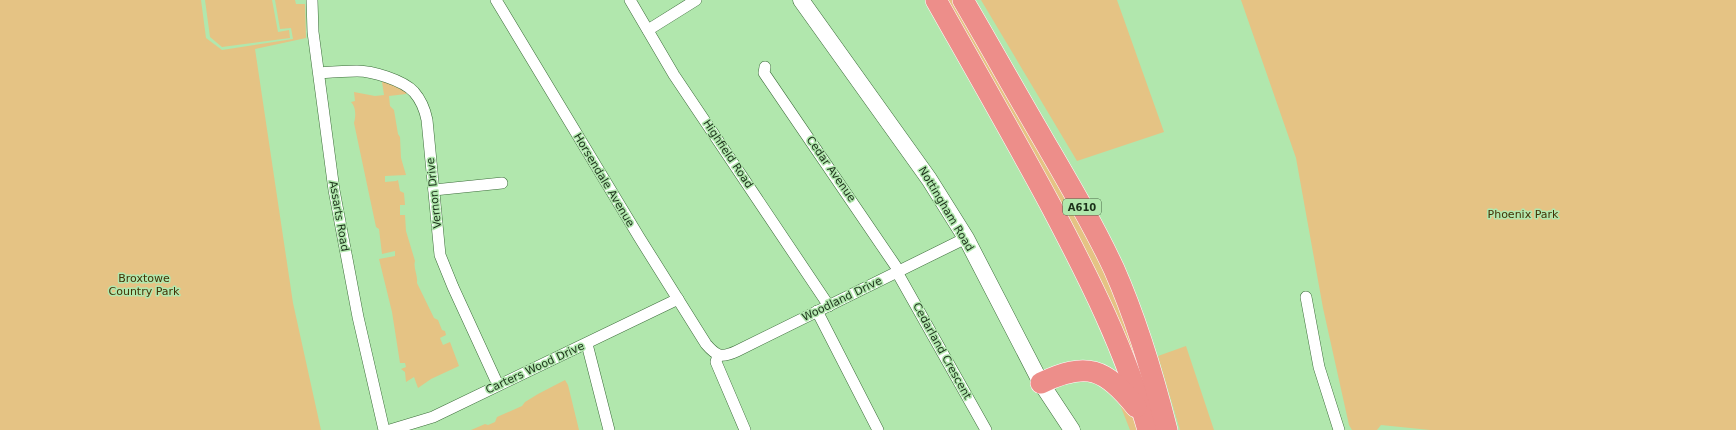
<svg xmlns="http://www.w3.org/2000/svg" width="1736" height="430" font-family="'DejaVu Sans',sans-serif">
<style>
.green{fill:#e5c384}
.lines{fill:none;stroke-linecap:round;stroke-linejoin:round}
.street-casing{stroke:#3b6c39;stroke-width:12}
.secondary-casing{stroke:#3b6c39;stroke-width:17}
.highway-casing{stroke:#fff;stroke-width:22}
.street{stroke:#fff;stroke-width:11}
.secondary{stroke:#fff;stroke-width:16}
.highway{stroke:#ed8e8a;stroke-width:21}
.labels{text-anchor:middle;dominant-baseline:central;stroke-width:3;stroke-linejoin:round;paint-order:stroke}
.shield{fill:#b1e7ad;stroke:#496846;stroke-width:1}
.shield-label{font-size:10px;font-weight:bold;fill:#1c311a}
.street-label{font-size:11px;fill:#1c311a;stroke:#b1e7ad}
.park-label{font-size:11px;fill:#443104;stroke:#b1e7ad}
</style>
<rect width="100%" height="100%" fill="#b1e7ad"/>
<g class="green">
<polygon points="0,0 201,0 206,38 222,50 293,39 291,28 280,29 275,0 295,0 296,4 305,4 306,38 255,49 293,303 321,430 0,430"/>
<polygon points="205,0 272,0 278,32 289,30 290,38 222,47 210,37"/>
<polygon points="942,0 955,0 1099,248 1162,430"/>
<polygon points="981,0 1117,0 1164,132 1077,161"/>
<polygon points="1241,0 1736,0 1736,430 1430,430 1381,425 1377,430 1352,430 1349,425 1323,308 1296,158"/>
<path d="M385 80 406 89V94L389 96 390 106 394 110 398 134 400 137 401 158 406 175 385 176V182L396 181 398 180 400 191 404 193 405 205H400V215H405L406 231 415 261C413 268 418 275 417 283L434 318 438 320 442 330 445 331 446 335 440 338 443 345 450 342 459 366 431 379 418 388 414 377 406 382 405 372 401 369 406 367 405 363H400L392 312 379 259 395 256V251L382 254 379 229 376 227 354 123C356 116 356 107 351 102L355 101 354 92 375 96 384 95 382 82Z"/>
<polygon points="1186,346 1214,430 1180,430 1158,356"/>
<polygon points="565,380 568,385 579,430 471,430 485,424 488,425 495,422 497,417 522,406 525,402 538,394"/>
<polygon points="1115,392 1129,405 1138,430 1130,430"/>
</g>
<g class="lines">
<defs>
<g id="street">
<polyline points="312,0 313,32 334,190 358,317 384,430"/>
<path d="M496 0 639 237 706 344C717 357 722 358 737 351L966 238"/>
<polyline points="630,0 674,75 829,306"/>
<polyline points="648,30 696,0"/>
<polyline points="765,67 764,73 899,271"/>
<path d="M319 73C332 72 344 71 357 71 372 71 403 80 414 92 421 100 425 110 427 120L440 255 453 287 498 385"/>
<polyline points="434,190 502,183"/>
<polyline points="897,272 986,430"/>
<polyline points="1306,297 1319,367 1339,430"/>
<polyline points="817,311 878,430"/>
<polyline points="587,344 609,430"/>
<polyline points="718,355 716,362 745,430"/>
<polyline points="390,430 433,417 678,299"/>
</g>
<polyline id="secondary" points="801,0 929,179 966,238 1041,383 1072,430"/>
<g id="highway">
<path d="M936 0C975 69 1014 137 1051 206 1089 278 1126 351 1148 430"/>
<path d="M963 0C990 46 1016 93 1043 139 1068 182 1093 224 1114 269 1137 321 1153 375 1167 430"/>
<path d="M1041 383C1087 361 1105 368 1136 407"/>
</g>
</defs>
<use href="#street" class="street-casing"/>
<use href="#secondary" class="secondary-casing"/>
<use href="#highway" class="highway-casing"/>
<use href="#street" class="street"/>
<use href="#secondary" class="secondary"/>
<use href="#highway" class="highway"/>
</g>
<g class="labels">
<rect class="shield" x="1063" y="199" width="38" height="16" rx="3"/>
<g class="shield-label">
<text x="1082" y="207">A610</text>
</g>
<g class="street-label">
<text transform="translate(728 154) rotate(56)">Highfield Road</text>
<text transform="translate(831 169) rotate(55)">Cedar Avenue</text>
<text transform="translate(604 180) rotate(59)">Horsendale Avenue</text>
<text transform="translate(434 193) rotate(-96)">Vernon Drive</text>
<text transform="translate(946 209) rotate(59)">Nottingham Road</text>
<text transform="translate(339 216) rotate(80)">Assarts Road</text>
<text transform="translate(842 299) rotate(-26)">Woodland Drive</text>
<text transform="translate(942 351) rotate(61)">Cedarland Crescent</text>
<text transform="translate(535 368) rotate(-25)">Carters Wood Drive</text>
</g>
<g class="park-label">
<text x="1523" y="214">Phoenix Park</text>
<text x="144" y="278">Broxtowe<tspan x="144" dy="13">Country Park</tspan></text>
</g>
</g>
</svg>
